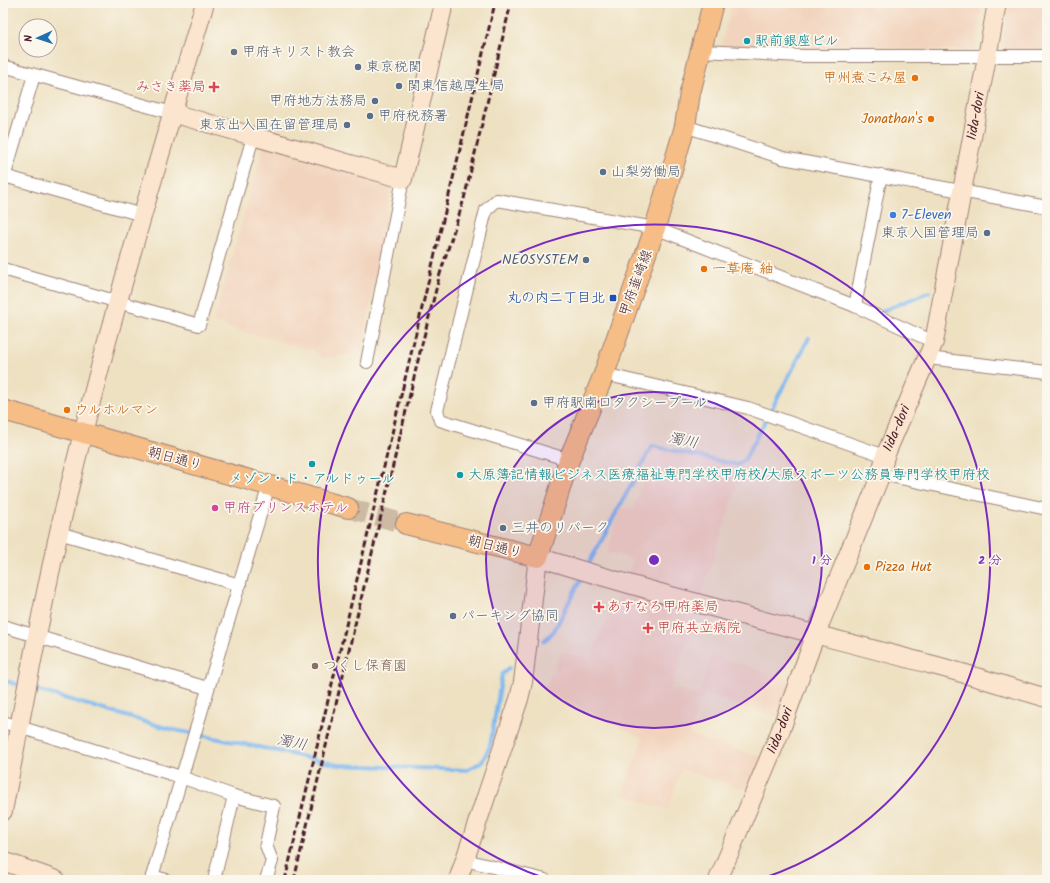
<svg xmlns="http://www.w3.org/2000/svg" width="1050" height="883" font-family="Kalam,'Klee One',sans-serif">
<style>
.built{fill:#f2d4be}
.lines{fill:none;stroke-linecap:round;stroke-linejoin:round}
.stream{stroke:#7eb8ef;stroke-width:4}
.primary-tunnel{stroke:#cdbaa4;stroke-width:20;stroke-dasharray:20 10;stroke-linecap:butt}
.street-casing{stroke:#9c8076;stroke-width:14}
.secondary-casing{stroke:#9c8076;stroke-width:20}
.primary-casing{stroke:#9c8076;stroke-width:22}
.street{stroke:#fff;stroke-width:12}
.secondary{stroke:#fbe5cf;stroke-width:18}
.primary{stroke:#f6be86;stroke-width:20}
.rail{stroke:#4a1f2b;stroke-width:3;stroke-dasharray:6 3;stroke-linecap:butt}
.ring{fill:none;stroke:#7b2cbf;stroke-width:2}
.culture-dot{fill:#0f9aa8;stroke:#fbf7ec;stroke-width:1.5}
.worship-dot{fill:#6b7280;stroke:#fbf7ec;stroke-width:1.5}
.service-dot{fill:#5c6f8a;stroke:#fbf7ec;stroke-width:1.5}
.food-dot{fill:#e8710a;stroke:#fbf7ec;stroke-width:1.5}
.health-dot{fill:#e0444e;stroke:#fbf7ec;stroke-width:1.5}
.shop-dot{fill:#3f7fe0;stroke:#fbf7ec;stroke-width:1.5}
.transit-dot{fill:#1a4fb4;stroke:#fbf7ec;stroke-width:1.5}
.hotel-dot{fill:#d1479c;stroke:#fbf7ec;stroke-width:1.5}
.education-dot{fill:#8d6e63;stroke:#fbf7ec;stroke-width:1.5}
.labels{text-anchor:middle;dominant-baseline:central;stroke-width:3.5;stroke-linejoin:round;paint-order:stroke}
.culture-label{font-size:14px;fill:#0d838f;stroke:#fbf7ec;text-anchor:start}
.worship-label{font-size:14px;fill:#5b616d;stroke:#fbf7ec;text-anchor:start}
.service-label{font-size:14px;fill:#4e5e75;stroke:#fbf7ec;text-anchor:start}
.food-label{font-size:14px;fill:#c56008;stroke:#fbf7ec;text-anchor:start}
.health-label{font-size:14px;fill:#be3a42;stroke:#fbf7ec;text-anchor:start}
.street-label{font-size:14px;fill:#4a1f2b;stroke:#fbf7ec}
.shop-label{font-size:14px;fill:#366cbe;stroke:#fbf7ec;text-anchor:start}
.transit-label{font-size:14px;fill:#164399;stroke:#fbf7ec;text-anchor:end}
.hotel-label{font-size:14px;fill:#b23c85;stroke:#fbf7ec;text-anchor:start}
.education-label{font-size:14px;fill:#785e54;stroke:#fbf7ec;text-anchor:start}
.water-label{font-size:15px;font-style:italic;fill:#5c5570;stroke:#fbf7ec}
.centre{fill:#7b2cbf;stroke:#fbf7ec;stroke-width:2}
.ring-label{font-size:12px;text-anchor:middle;font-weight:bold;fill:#7b2cbf;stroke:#fbf7ec;stroke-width:3.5;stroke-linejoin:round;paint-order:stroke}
</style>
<rect width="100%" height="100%" fill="#fbf7ec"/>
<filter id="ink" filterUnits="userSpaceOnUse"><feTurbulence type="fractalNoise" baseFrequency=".025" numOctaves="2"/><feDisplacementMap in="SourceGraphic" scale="8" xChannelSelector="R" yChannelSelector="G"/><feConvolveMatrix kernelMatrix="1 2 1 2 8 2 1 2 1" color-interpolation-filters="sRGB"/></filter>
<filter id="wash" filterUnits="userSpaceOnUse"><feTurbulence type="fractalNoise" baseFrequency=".012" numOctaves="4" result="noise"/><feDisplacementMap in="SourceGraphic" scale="16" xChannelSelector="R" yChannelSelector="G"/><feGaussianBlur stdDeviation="0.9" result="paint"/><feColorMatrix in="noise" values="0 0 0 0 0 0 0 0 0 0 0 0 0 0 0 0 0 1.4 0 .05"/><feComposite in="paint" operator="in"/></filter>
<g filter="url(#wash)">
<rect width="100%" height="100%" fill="#eee1c2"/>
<g class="built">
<polygon points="732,3 983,3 975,50 721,48"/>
<polygon points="1009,3 1047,3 1047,50 1004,50 1001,45"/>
<polygon points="264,145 392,180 362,352 322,359 314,351 213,323"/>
<polygon points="653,449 743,467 671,688 699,694 712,655 798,682 785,719 704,694 702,701 699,700 690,735 769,759 755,792 681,770 668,810 622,795 643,738 544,689 562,652 590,658 625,583 633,560 608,552 620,507 634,510"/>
</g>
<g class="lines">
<g class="stream">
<polyline points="877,313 929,292"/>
<polyline points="587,567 652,446 738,465 745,459 809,338"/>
<polyline points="544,641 554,631 583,575"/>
<polyline points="3,680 22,686"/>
<polyline points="30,688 170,729 273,750 338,765 467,770 482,762 490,746 502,674 509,668"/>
</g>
</g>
</g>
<g filter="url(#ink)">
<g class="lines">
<polyline class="primary-tunnel" points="348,508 406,524"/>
<defs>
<g id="street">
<polyline points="701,51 802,56 1047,56"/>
<polyline points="3,66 172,113"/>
<polyline points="685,126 783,158 1047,207"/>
<polyline points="4,176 142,215"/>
<polyline points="3,181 34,75"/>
<polyline points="3,269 199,325 253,137"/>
<polyline points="855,306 881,175"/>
<polyline points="928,358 1047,372"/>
<polyline points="367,362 403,179"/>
<polyline points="604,374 748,408 885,456"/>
<polyline points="569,460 440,420 437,411 486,210 497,200 655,228 855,306 934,342"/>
<polyline points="881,474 1047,509"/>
<polyline points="59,533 240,585"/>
<polyline points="3,626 207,688"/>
<polyline points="3,722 181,777 234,796 274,806 266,845 272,861 266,880"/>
<polyline points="465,860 545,880"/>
<polyline points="152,876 166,880"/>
<polyline points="151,880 269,485"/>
<polyline points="214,880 234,796"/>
</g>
<g id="secondary">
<polyline points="172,113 403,179 444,3"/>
<path d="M3 811C21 718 38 624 59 532 100 353 153 178 205 3"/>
<polyline points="3,861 56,880"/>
<path d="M458 880 519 699 523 682 538 557C669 598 801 630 933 665 971 675 1009 687 1047 698"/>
<path id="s1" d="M718 880 780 732 815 636 881 474 885 456 934 342 997 3"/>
</g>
<g id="primary">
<polyline points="3,410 348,508"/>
<polyline points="406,524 538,557 569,460 604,374 655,228 685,126 690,93 713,3"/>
</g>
</defs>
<use href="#street" class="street-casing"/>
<use href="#secondary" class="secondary-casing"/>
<use href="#primary" class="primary-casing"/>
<use href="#street" class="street"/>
<use href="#secondary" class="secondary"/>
<use href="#primary" class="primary"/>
<g class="rail">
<polyline points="285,880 495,3"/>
<polyline points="294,880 421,348 440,274 464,199 511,3"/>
</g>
</g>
</g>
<circle cx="654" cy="560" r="168" fill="#7b2cbf" fill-opacity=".12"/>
<g class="ring">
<circle cx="654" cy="560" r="168"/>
<path d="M550 880A336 336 0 1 1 758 880"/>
</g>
<g class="culture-dot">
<circle cx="747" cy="41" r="4"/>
<circle cx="312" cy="464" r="4"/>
<circle cx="460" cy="475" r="4"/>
</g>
<circle class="worship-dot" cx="234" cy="52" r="4"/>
<g class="service-dot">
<circle cx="358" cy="67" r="4"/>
<circle cx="399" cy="86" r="4"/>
<circle cx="375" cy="101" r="4"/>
<circle cx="370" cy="116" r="4"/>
<circle cx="347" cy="125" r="4"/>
<circle cx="603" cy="172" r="4"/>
<circle cx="987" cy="233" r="4"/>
<circle cx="586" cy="260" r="4"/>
<circle cx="534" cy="403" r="4"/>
<circle cx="503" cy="528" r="4"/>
<circle cx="453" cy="616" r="4"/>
</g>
<g class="food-dot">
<circle cx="915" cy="78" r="4"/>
<circle cx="931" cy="119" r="4"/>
<circle cx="704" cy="269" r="4"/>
<circle cx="67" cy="410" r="4"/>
<circle cx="867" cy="567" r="4"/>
</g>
<g class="health-dot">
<path d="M212 81h4v4h4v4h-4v4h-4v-4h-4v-4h4z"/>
<path d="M597 601h4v4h4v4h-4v4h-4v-4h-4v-4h4z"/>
<path d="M646 622h4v4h4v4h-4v4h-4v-4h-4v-4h4z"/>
</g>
<circle class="shop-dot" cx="893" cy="215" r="4"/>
<rect class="transit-dot" x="609" y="294" width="8" height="8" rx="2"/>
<circle class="hotel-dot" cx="215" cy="508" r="4"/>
<circle class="education-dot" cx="315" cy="666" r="4"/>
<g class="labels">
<g class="culture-label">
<text x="755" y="41">駅前銀座ビル</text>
<text x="468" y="475">大原簿記情報ビジネス医療福祉専門学校甲府校/大原スポーツ公務員専門学校甲府校</text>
<text x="312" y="479" text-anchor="middle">メゾン・ド・アルドゥール</text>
</g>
<g class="worship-label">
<text x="242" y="52">甲府キリスト教会</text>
</g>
<g class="service-label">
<text x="366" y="67">東京税関</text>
<text x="407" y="86">関東信越厚生局</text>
<text x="367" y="101" text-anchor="end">甲府地方法務局</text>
<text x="378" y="116">甲府税務署</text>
<text x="339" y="125" text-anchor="end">東京出入国在留管理局</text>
<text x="611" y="172">山梨労働局</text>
<text x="979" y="233" text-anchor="end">東京入国管理局</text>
<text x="578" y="260" text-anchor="end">NEOSYSTEM</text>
<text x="542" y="403">甲府駅南口タクシープール</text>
<text x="511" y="528">三井のリパーク</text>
<text x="461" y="616">パーキング協同</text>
</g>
<g class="food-label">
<text x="907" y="78" text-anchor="end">甲州煮こみ屋</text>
<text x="923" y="119" text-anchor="end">Jonathan's</text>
<text x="712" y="269">一草庵 紬</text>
<text x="75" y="410">ウルホルマン</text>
<text x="875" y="567">Pizza Hut</text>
</g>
<g class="health-label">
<text x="206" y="87" text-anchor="end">みさき薬局</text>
<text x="607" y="607">あすなろ甲府薬局</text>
<text x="657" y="628">甲府共立病院</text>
</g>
<g class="street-label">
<text stroke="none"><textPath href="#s1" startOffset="810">Iida-dori</textPath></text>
<text transform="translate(636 283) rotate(-70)">甲府韮崎線</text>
<text stroke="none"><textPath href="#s1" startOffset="486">Iida-dori</textPath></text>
<text transform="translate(175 459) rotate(15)">朝日通り</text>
<text transform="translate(495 547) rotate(14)">朝日通り</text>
<text stroke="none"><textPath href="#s1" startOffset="162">Iida-dori</textPath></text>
</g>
<g class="shop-label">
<text x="901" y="215">7-Eleven</text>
</g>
<g class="transit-label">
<text x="605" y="298">丸の内二丁目北</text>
</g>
<g class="hotel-label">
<text x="223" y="508">甲府プリンスホテル</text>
</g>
<g class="education-label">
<text x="323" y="666">つくし保育園</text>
</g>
<g class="water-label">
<text transform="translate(683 441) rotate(12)">濁川</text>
<text transform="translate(292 743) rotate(12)">濁川</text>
</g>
</g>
<circle cx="654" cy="560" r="6" class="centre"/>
<g class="ring-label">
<text x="822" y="564">1 分</text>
<text x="990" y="564">2 分</text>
</g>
<rect width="1050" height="883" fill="none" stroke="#fbf7ec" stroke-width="16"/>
<g transform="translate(38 38) rotate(267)"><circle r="19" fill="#fbf7ec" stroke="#b4a19f"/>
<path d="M0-3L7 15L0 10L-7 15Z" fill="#1f6fb2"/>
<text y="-6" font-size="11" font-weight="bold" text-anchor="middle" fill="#4a1f2b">N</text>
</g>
</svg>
